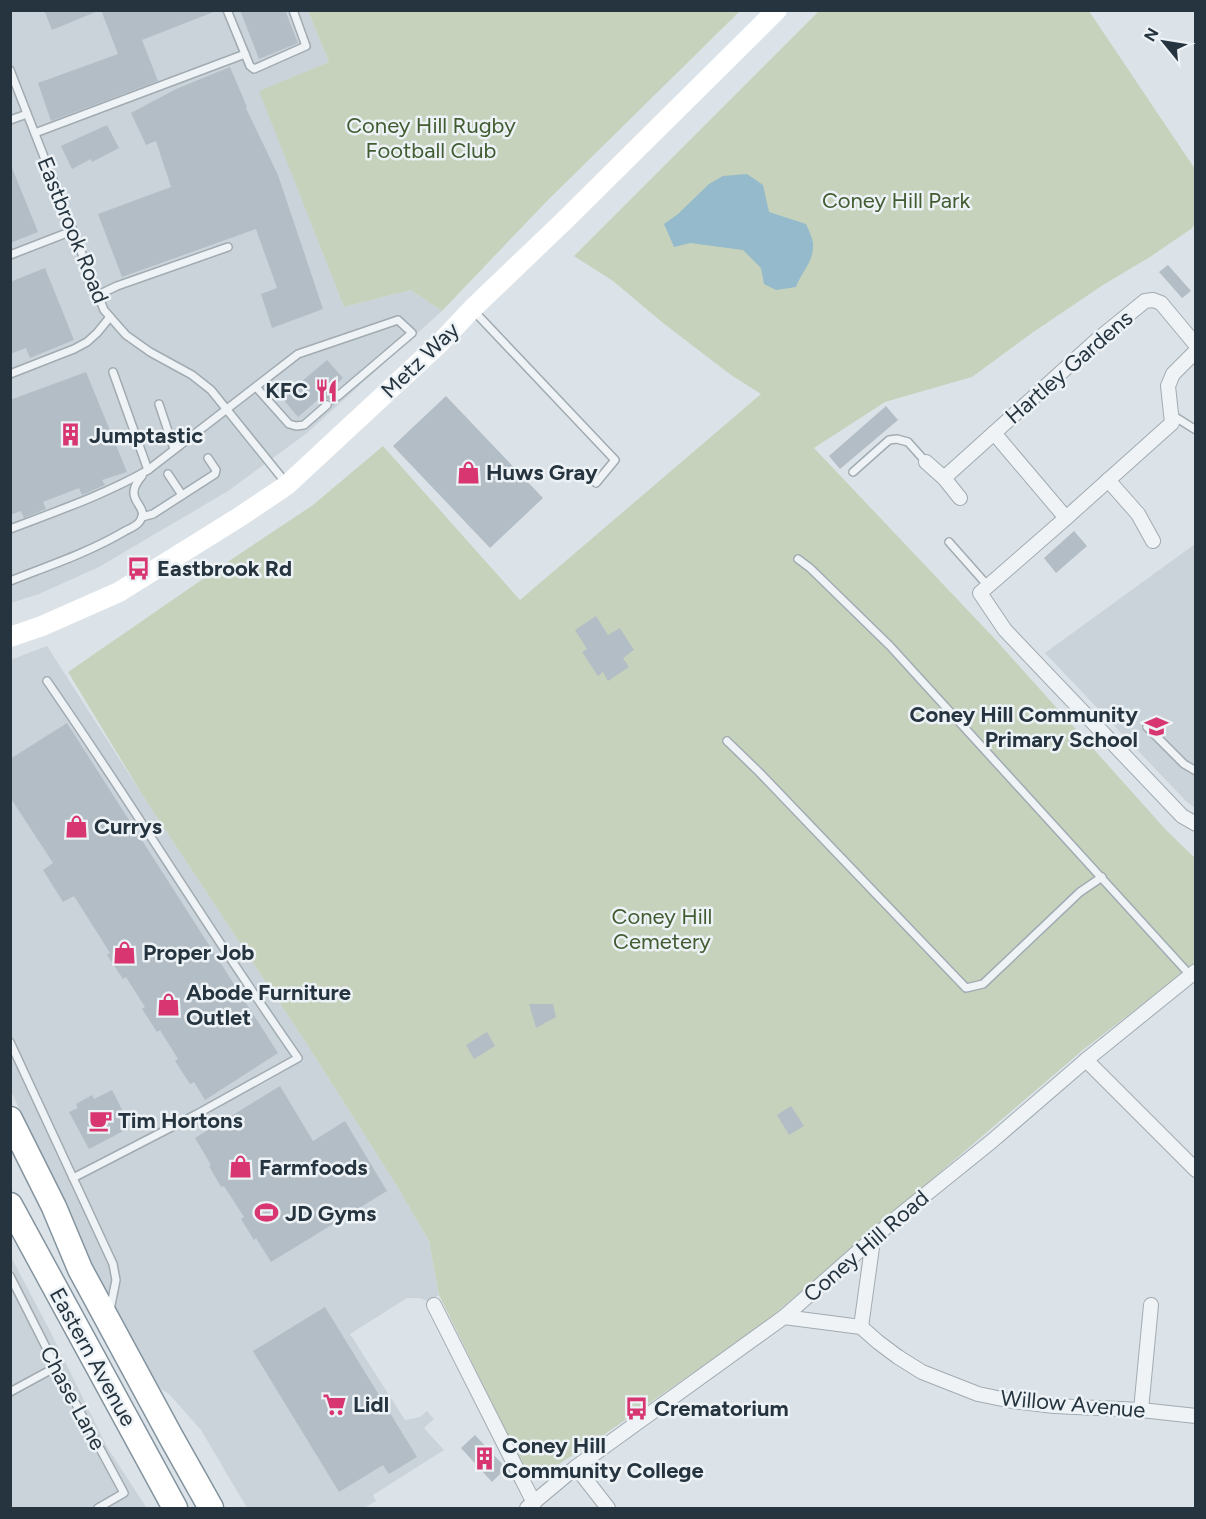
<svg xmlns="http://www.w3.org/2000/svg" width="1206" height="1519" font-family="Figtree,sans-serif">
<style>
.built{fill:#cad3da}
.green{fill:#c7d2bd}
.water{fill:#94bacb}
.building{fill:#b3bdc5}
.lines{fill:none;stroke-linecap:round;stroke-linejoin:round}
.lane-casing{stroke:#a1abb2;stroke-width:10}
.street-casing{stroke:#a1abb2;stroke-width:16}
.highway-casing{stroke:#83949f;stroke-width:27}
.lane{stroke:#eff3f6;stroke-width:7}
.street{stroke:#eff3f6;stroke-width:14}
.secondary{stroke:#fff;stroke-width:20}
.highway{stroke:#fff;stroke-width:24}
.labels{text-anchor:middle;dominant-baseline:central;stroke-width:5;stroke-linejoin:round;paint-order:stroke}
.park-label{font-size:22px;fill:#425c31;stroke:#ecf2f5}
.street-label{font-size:22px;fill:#25343f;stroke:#ecf2f5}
.poi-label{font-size:22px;font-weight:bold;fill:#25343f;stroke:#ecf2f5;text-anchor:start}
</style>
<rect width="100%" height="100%" fill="#dce3e8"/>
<g class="built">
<polygon points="10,11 308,11 329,62 260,92 344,307 411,290 442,311 307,433 228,491 99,567 39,594 11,603"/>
<polygon points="1195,544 1195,808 1186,801 1045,653"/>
<polygon points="47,646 145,799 310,1049 397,1186 429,1241 439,1295 428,1301 419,1298 407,1298 350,1334 405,1420 420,1417 427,1411 434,1419 424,1428 444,1450 373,1495 376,1501 364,1508 247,1508 201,1430 169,1394 153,1384 101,1287 11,1091 10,660"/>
<polygon points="10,1255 49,1329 107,1447 146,1507 145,1508 11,1508"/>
</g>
<g class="green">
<polygon points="308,11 740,11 546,202 442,311 411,290 344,307 259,91 329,62"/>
<polygon points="819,11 1089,11 1195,169 1195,224 1191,229 1150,257 1103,285 1032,333 972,377 885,402 814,448 995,639 1167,831 1195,858 1195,964 1084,1049 763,1324 595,1441 534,1480 525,1470 439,1295 429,1241 397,1186 310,1049 145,799 68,672 229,561 313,505 383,446 520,600 761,394 731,375 663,323 613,281 574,256"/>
</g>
<path class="water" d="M747 174 763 185 769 212 806 224C809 231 814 240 813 247 813 262 801 273 796 287L776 290 764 284 761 268 743 250 690 243 674 247 664 224 678 214 709 184 723 176Z"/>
<g class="building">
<polygon points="44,10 98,10 98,11 52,30"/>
<polygon points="101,10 216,11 142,40 158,81 51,121 38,83 118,54"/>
<polygon points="240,10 285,10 298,43 259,59"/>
<polygon points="230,67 247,107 246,108 278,175 323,309 272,328 261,294 277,288 256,229 122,277 98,214 171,187 156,141 146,145 131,113 176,89"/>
<polygon points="107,125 119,148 92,162 91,159 72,169 61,146"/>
<polygon points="10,163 38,232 10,243"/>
<polygon points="1168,265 1191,291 1182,298 1159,272"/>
<polygon points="45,268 74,340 30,358 26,348 10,354 10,282"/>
<polygon points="327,360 343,378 332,388 335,391 333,398 338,402 332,406 331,401 327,399 324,401 321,397 298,417 282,398"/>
<polygon points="86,372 127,472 102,480 105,485 82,495 79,488 43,502 46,509 24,518 21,511 10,515 10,400"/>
<polygon points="446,396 543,498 490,548 393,446"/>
<polygon points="886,406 898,420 840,469 829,456"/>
<polygon points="1074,531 1087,546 1056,573 1044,558"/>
<polygon points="596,616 608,635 620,628 634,650 623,658 629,667 608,681 603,672 598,676 582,652 587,649 575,630"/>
<polygon points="67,723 278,1053 205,1100 194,1082 190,1084 175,1061 178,1059 160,1030 157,1032 142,1009 145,1007 126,977 123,979 107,955 110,953 74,896 63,902 43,870 53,863 10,797 10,759"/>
<polygon points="529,1004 553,1004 556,1017 536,1028"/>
<polygon points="487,1032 495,1046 474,1059 466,1045"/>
<polygon points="280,1086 313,1141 345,1121 387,1191 271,1262 256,1238 254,1240 241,1219 244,1217 224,1186 221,1187 209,1166 211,1165 195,1138"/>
<polygon points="112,1090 131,1127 89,1149 69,1112 78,1108 76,1104 92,1095 94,1099"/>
<polygon points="791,1106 804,1126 789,1135 777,1115"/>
<polygon points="325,1307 417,1457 389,1474 383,1465 339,1492 253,1351"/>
<polygon points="475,1435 506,1468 492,1482 461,1448"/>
</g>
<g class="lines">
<defs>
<g id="lane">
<polyline points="227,10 250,66 254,69 306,46 293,10"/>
<polyline points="10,70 104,310 126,335 150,352 192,375 211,390 286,483"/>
<polyline points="10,120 27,114"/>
<polyline points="35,133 245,54"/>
<polyline points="10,255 72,231"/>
<polyline points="98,295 117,286 228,247"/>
<polyline points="472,309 615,460 596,483"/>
<polyline points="113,372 148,470"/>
<polyline points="10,374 74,349 87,342 97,333 110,317"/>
<polyline points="256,387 289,424 296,426 304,425 327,405"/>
<polyline points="159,404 174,449"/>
<polyline points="1172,415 1196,430"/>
<polyline points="853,472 889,440 897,439 908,442 926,462"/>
<polyline points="168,474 182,495"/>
<polyline points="142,517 153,514 215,474 216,470 208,458"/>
<path d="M10 529C57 511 104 495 148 470L298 354 398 320 412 333 338 396"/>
<polyline points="949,542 988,586"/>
<polyline points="798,559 810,568 890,646 1190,975"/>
<path d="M10 581C48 566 90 552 125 531 129 529 137 526 140 521 151 505 120 501 142 476"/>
<path d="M47 681C133 805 211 934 298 1058L197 1114 73 1178"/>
<polyline points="1147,727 1184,764 1196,771"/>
<polyline points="727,741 759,772 966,988 983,984 1080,892 1102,877"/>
<polyline points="10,1042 113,1264 116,1280 110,1310"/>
<polyline points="10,1276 56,1367 124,1493 98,1508"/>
<polyline points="10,1392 56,1367"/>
</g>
<g id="street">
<polyline points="1196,351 1173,374 1168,386 1172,423 1066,518 980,593 1005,630 1182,816 1196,824"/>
<polyline points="926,462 944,478 960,498"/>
<polyline points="944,478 994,433"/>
<polyline points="1108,480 1138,514 1153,541"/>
<polyline points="1066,518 994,433 1097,340 1145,301 1153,300 1161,303 1196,345"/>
<polyline points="1086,1060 1196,1170"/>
<polyline points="434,1305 534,1503"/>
<polyline points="784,1317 861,1327 878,1342 898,1357 922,1372 978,1394 1012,1401 1054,1406 1141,1410 1196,1416"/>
<polyline points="861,1327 873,1240"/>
<polyline points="1141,1410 1151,1305"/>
<polyline points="576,1467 608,1508"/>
<polyline points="527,1508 576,1467 784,1317 894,1220 992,1141 1086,1060 1196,971"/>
</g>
<g id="highway">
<polyline points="10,1119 54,1207 80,1269 171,1437 211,1508"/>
<polyline points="10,1205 175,1508"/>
</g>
</defs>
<use href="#lane" class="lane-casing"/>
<use href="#street" class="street-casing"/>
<use href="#highway" class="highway-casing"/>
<use href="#lane" class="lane"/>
<use href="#street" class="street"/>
<polyline class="secondary" points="10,637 42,626 119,592 241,516 287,485 441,342 472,309 564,221 777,10"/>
<use href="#highway" class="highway"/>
</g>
<defs>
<symbol id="restaurant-bare" viewBox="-9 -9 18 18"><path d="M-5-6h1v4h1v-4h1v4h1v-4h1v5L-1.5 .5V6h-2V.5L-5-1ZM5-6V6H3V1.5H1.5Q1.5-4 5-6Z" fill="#d83670" stroke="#ecf2f5" stroke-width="2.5" paint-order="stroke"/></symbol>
<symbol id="building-bare" viewBox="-9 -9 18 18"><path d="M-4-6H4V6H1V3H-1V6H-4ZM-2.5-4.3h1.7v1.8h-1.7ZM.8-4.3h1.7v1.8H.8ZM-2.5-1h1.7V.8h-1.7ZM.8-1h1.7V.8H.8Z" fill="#d83670" stroke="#ecf2f5" stroke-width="2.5" paint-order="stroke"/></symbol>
<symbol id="shop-bare" viewBox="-9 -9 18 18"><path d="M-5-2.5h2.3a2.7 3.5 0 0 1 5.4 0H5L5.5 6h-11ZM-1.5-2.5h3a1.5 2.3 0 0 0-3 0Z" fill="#d83670" stroke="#ecf2f5" stroke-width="2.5" paint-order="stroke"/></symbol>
<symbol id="bus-bare" viewBox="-9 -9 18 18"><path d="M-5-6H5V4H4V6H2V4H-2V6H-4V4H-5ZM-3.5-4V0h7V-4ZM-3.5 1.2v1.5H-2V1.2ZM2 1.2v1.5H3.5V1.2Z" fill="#d83670" stroke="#ecf2f5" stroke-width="2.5" paint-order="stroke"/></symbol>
<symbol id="school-bare" viewBox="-9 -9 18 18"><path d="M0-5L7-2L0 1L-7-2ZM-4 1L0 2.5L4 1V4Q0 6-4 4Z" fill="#d83670" stroke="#ecf2f5" stroke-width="2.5" paint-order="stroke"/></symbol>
<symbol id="cafe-bare" viewBox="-9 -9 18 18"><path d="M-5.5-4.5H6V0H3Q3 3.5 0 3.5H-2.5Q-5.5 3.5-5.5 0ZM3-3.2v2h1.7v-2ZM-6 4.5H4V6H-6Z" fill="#d83670" stroke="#ecf2f5" stroke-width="2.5" paint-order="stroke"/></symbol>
<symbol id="stadium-bare" viewBox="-9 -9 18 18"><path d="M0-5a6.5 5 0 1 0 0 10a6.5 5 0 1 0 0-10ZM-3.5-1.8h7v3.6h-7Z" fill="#d83670" stroke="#ecf2f5" stroke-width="2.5" paint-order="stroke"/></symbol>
<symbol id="supermarket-bare" viewBox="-9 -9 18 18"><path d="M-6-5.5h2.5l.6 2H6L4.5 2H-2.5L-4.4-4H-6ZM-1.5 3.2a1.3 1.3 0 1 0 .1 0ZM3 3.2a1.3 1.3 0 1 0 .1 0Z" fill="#d83670" stroke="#ecf2f5" stroke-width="2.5" paint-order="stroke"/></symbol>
</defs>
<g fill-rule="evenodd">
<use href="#restaurant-bare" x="310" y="374" width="33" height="33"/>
<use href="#building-bare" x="54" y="418" width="33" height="33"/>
<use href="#shop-bare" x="452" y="456" width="33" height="33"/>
<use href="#bus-bare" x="122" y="552" width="33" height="33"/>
<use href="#school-bare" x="1140" y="710" width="33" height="33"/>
<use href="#shop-bare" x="60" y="810" width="33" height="33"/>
<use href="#shop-bare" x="108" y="936" width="33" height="33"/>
<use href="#shop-bare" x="152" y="988" width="33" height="33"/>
<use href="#cafe-bare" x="84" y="1104" width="33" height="33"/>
<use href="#shop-bare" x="224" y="1150" width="33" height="33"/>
<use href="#stadium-bare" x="250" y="1196" width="33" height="33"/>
<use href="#supermarket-bare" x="318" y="1388" width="33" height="33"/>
<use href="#bus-bare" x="620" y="1392" width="33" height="33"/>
<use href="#building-bare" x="468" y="1442" width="33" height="33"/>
</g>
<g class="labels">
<g class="park-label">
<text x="431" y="125">Coney Hill Rugby<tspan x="431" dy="25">Football Club</tspan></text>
<text x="896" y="200">Coney Hill Park</text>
<text x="662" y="916">Coney Hill<tspan x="662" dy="25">Cemetery</tspan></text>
</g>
<g class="street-label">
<text transform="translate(73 230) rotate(68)">Eastbrook Road</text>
<text transform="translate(420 360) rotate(-44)">Metz Way</text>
<text transform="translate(1069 367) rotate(-41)">Hartley Gardens</text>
<text transform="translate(866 1246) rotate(-41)">Coney Hill Road</text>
<text transform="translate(93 1357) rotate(61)">Eastern Avenue</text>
<text transform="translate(73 1398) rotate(62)">Chase Lane</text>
<text transform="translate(1073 1404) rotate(5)">Willow Avenue</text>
</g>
<g class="poi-label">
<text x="308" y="390" text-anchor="end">KFC</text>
<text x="89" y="435">Jumptastic</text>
<text x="486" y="472">Huws Gray</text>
<text x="157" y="568">Eastbrook Rd</text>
<text x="1138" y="714" text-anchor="end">Coney Hill Community<tspan x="1138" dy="25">Primary School</tspan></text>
<text x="94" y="826">Currys</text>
<text x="143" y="952">Proper Job</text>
<text x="186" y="992">Abode Furniture<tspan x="186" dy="25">Outlet</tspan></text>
<text x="118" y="1120">Tim Hortons</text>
<text x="259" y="1167">Farmfoods</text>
<text x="285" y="1213">JD Gyms</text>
<text x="353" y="1404">Lidl</text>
<text x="654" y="1408">Crematorium</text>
<text x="502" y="1445">Coney Hill<tspan x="502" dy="25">Community College</tspan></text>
</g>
</g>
<rect width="1206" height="1519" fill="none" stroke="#25343f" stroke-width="24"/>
<g transform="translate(1164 42) rotate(300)" stroke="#ecf2f5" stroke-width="4.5" paint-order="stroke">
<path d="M0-4.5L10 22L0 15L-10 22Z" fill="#25343f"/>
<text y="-9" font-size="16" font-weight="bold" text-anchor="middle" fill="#25343f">N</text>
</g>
</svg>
